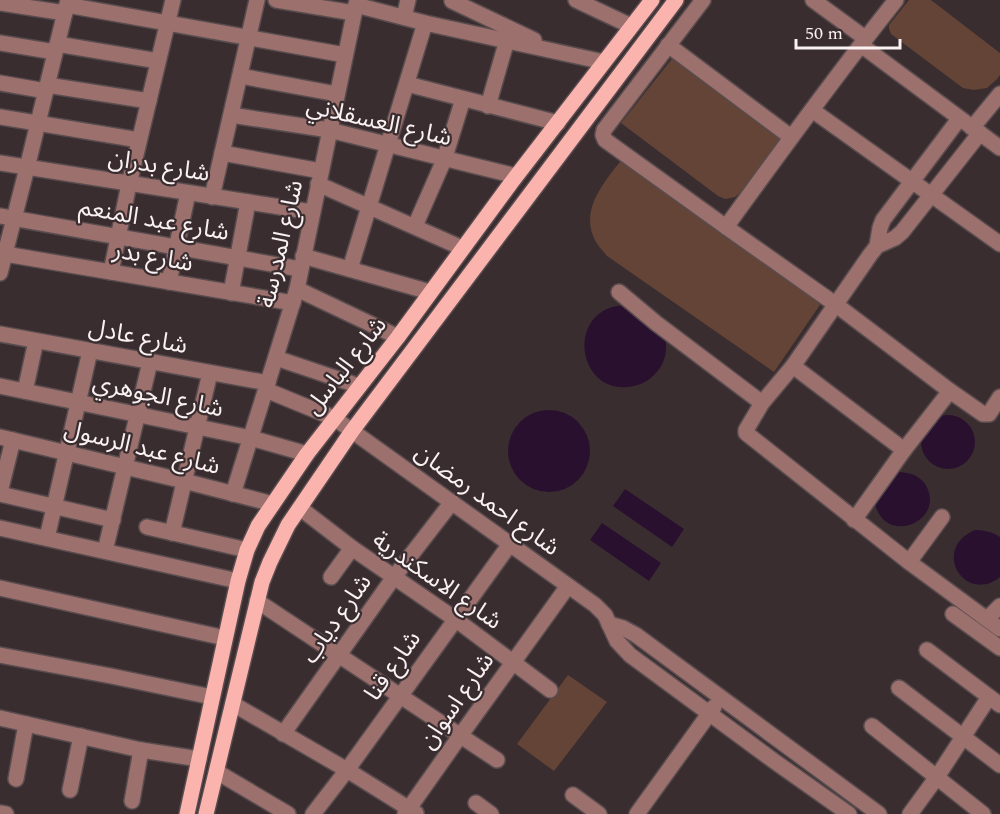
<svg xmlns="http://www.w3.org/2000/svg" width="1000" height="814" font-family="Spectral,'Noto Sans Arabic',serif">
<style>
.green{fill:#634436}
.water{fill:#29102f}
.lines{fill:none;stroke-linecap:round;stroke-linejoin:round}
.minor-casing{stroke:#594c4f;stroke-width:18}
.major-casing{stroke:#594c4f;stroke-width:18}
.minor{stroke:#9c706d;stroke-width:15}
.major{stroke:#fbb3ae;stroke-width:15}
.labels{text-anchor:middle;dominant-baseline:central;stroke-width:4.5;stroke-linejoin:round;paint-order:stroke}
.street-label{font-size:24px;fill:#faf1f3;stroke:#3a2d30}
</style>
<rect width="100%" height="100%" fill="#3a2d30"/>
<g class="green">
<polygon points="909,0 931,0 1000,53 1000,75 997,79 987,88 974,90 963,88 891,34 889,29 889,25"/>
<polygon points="679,50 787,130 744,189 735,197 725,199 718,196 621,123"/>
<path d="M626 154 824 299 774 372 607 256C604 252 599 247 596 242 577 209 608 178 626 154Z"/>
<polygon points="568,675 607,702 554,771 517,744"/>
</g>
<g class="water">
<path d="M631 305 664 330C668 349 667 363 653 376 646 383 637 386 628 387 578 392 567 315 617 306 622 305 627 305 631 305Z"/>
<circle cx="549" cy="451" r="41"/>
<circle cx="948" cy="442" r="27"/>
<path d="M895 472C907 472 918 474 925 484 949 522 879 550 874 497Z"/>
<polygon points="625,489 684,529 672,547 613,506"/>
<polygon points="602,523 661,563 649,581 590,540"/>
<path d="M975 530C985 530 992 532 1000 537V577C965 605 930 549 975 530Z"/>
</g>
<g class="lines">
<defs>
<g id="minor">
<polyline points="276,0 354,13"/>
<polyline points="576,0 631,26"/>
<polyline points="703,0 604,130 603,135 605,140 726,227 835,304 950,391 983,414 989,414 1000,397"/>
<polyline points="813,0 865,38"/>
<polyline points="452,1 534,40"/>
<polyline points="0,3 65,13"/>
<polyline points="67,5 345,55"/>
<polyline points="356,5 425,23 604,62"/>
<polyline points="404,17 408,0"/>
<polyline points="0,43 55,52"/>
<polyline points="57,44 158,61"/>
<polyline points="668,45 791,137"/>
<polyline points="861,45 1000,148"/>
<polyline points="240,76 337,94"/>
<polyline points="0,83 46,91"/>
<polyline points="407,84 558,123"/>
<polyline points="47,85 149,101"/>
<polyline points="488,106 507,40"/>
<polyline points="812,110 1000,244"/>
<polyline points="231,115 329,130 516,176"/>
<polyline points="0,117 139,140"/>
<polyline points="972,128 1000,94"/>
<polyline points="980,133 902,232 895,238 877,246 870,255 793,366 762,403 746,430 746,433 909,562 1000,629"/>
<polyline points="222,153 321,171"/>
<polyline points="0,163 312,212"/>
<polyline points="318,184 462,248"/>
<polyline points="212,197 257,0"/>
<polyline points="0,216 300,269"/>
<polyline points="415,226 444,160 463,99"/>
<path d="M726 227C781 151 837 74 896 0"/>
<polyline points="877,246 880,228 883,220 959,119"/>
<polyline points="5,254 293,303"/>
<polyline points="303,256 430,292"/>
<polyline points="350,269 425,23"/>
<polyline points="111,272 129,184 173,0"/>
<polyline points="0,273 27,168 68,0"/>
<polyline points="169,282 188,193"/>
<polyline points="297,289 398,337"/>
<polyline points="619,292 656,323 762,403"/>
<polyline points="231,293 248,202"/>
<polyline points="0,334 268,383"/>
<polyline points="276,358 359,386"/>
<polyline points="793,366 904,450"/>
<polyline points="0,386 251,438 307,454"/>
<polyline points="266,390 334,418 595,605 605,615 617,641 630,655 774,761 849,814"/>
<polyline points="25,391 36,341"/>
<polyline points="0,437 184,481 273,504"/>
<polyline points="0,492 13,440"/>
<polyline points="0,494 113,520"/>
<polyline points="233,494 297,289 357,0"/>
<polyline points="300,508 352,548 455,619 550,690"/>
<polyline points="854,520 904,450 950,391"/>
<polyline points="147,527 247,550"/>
<polyline points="0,528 238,581"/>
<polyline points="172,533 210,373"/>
<polyline points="47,538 90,351"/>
<polyline points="105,551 150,362"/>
<polyline points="909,562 942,517"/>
<polyline points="331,577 352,548"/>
<polyline points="0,588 225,638"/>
<polyline points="257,601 497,760"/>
<polyline points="953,614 1000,648"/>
<polyline points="987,619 1000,606"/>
<polyline points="609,624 623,628 636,635 879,814"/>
<polyline points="927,650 1000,705"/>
<polyline points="0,655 111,676 212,697"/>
<polyline points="899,688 1000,765"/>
<polyline points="233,704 347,770 416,813"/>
<polyline points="0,718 141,750 199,759"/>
<polyline points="872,726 983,814"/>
<polyline points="283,734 394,577 452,502"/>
<polyline points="217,772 288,814"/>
<polyline points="16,779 26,724"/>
<polyline points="70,790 81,736"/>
<polyline points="573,795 599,814"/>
<polyline points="132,801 141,750"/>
<polyline points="476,803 491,814"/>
<polyline points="0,813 6,814"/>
<polyline points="313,814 347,770 510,544"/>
<polyline points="405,814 460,736 568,586"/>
<polyline points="637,814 714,707"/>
<polyline points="910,814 937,777 989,697"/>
</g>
<g id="major">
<polyline points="187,814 238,581 247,550 258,526 307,454 398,337 511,183 652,0"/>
<polyline points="206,814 262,582 270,562 288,525 352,431 676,0"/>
</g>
</defs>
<use href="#minor" class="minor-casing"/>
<use href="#major" class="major-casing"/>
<use href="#minor" class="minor"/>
<use href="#major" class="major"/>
</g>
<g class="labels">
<g class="street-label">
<text transform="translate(379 122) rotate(13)">شارع العسقلاني</text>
<text transform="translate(159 166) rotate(9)">شارع بدران</text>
<text transform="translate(154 220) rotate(10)">شارع عبد المنعم</text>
<text transform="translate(281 244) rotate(-77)">شارع المدرسة</text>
<text transform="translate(153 257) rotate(10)">شارع بدر</text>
<text transform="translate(138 337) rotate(11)">شارع عادل</text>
<text transform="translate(346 366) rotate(-52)">شارع الباسل</text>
<text transform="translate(158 396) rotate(12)">شارع الجوهري</text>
<text transform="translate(142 448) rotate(14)">شارع عبد الرسول</text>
<text transform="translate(487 500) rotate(36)">شارع احمد رمضان</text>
<text transform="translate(437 581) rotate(35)">شارع الاسكندرية</text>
<text transform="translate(337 619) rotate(-55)">شارع دياب</text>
<text transform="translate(393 666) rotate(-55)">شارع قنا</text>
<text transform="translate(457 701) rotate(-55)">شارع اسوان</text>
</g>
</g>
<path d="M796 39v9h104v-9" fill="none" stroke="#faf1f3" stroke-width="3"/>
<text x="805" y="39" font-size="18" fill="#faf1f3" stroke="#3a2d30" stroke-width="4.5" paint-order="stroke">50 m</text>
</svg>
